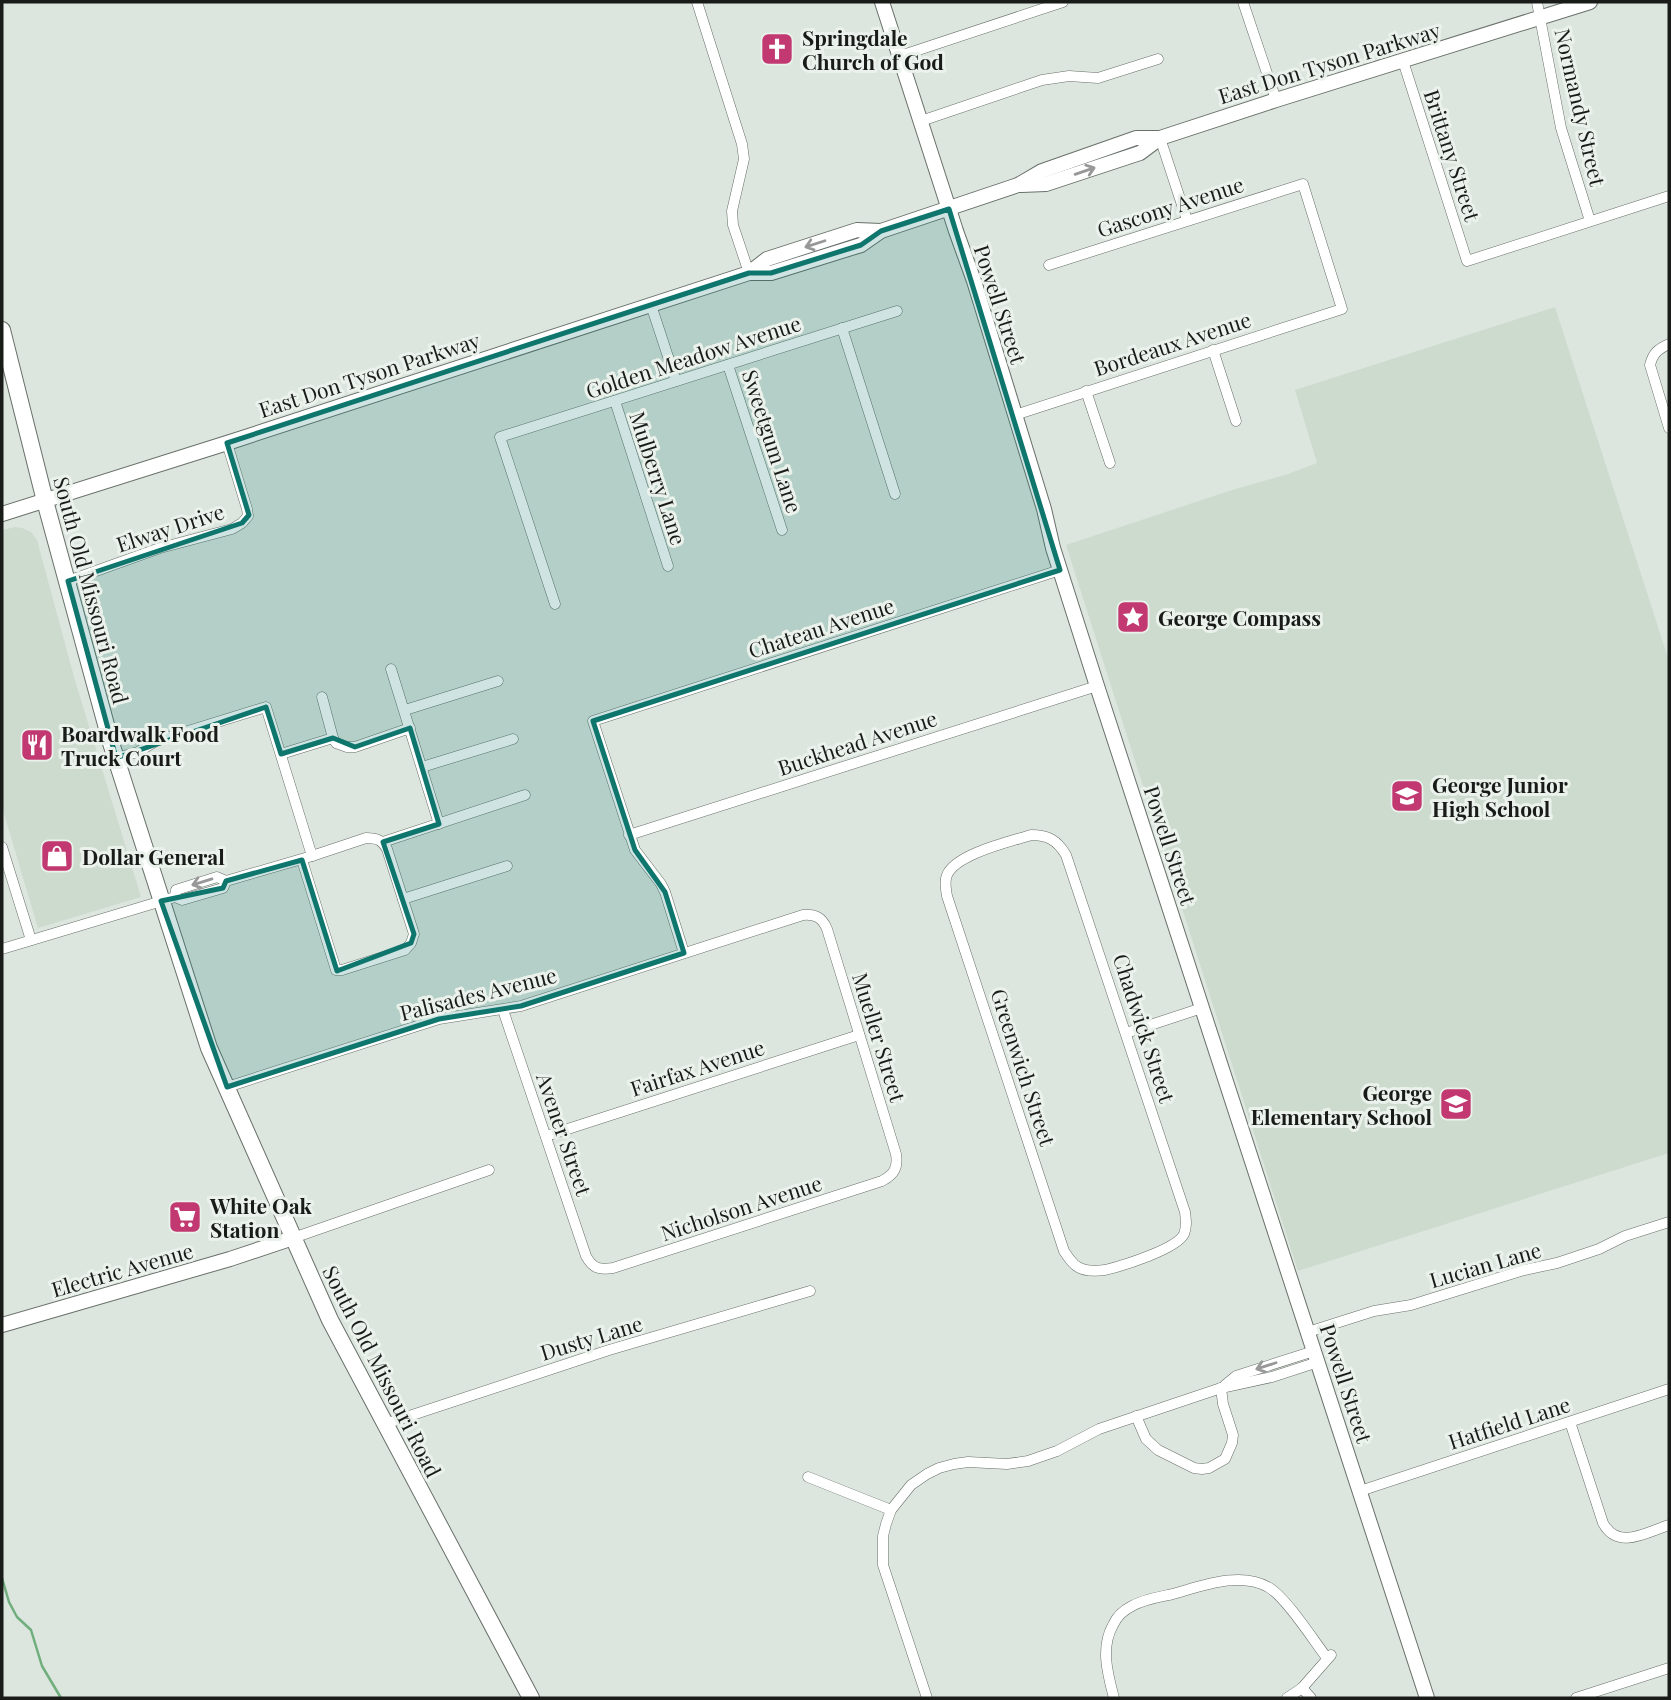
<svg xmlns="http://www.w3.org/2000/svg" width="1671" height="1700" font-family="'Playfair Display',serif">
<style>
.built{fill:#cddbcf}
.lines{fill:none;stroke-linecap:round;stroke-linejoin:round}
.stream{stroke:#70af7d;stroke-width:2.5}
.street-casing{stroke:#687069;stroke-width:11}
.secondary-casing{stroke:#687069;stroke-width:16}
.primary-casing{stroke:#687069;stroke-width:18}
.street{stroke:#fff;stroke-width:10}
.secondary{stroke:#fff;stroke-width:14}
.primary{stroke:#fff;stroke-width:16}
.oneway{stroke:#989898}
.marked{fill:#0f766e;fill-opacity:0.2;stroke:#0f766e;stroke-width:5;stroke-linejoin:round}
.labels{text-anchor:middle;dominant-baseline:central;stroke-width:6;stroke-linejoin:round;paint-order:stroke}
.poi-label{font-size:21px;font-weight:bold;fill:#191b19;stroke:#eaf2eb;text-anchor:start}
.street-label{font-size:21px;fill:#191b19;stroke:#eaf2eb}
</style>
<rect width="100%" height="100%" fill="#dce5de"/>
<g class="built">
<polygon points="1555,307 1669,661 1669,1153 1298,1271 1066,545 1229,491 1288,474 1317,463 1295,390"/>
<polygon points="15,527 22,528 31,532 37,540 74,677 141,897 38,928 2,807 2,530"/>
</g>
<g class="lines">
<polyline class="stream" points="2,1578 9,1602 17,1617 31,1630 42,1666 61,1698"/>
<defs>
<g id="street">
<polyline points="697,2 742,144 744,159 732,211 733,225 749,273"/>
<polyline points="1243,2 1276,100"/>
<polyline points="1537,2 1561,128 1590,221"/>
<polyline points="900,56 1063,2"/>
<polyline points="1403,61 1467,261 1669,196"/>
<polyline points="921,121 1042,80 1069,76 1098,78 1158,59"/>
<polyline points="1160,138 1187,220"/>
<polyline points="651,305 676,381"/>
<polyline points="842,328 895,494"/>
<path d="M1669 344C1658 349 1653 353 1650 365L1669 428"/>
<polyline points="1213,350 1236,421"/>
<polyline points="728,365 782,530"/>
<polyline points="1086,391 1110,463"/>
<polyline points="615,401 668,566"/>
<polyline points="1015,415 1342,309 1303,184 1049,265"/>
<polyline points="68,581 160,548 232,529 242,523 248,516 247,509 227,443"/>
<polyline points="555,604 500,437 897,311"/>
<polyline points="391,669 439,824"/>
<polyline points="322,697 333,738 336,743 347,747 355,747 410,728"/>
<polyline points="405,710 498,681"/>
<polyline points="281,754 333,738"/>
<polyline points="116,758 138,752 156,741 266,707 312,856 226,881"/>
<polyline points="422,767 513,739"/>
<polyline points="629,835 1097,686"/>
<path d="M1031 835C1048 835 1057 840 1066 855L1185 1212C1186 1220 1187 1227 1184 1234 1177 1249 1122 1266 1105 1270 1097 1271 1086 1272 1078 1267 1072 1264 1068 1257 1064 1251L947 896C946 889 944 882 947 875 956 854 1009 842 1031 835Z"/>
<polyline points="383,842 525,795"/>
<polyline points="2,847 31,940"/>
<path d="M302 860 336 970H342L405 950 411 943 414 934 387 849C382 840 377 838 366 838L312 856"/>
<polyline points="403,899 507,866"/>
<polyline points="2,949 175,897 182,900 223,888 226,881 217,877 176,890 175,897"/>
<polyline points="684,953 665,892 661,884 635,850 593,721 1060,570"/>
<polyline points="1126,1033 1202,1008"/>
<path d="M227 1087 439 1019 521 1006 803 915C815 914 822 917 827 929L896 1154C898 1167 895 1174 882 1181L613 1268C600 1270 593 1269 586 1256L503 1010"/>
<polyline points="546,1136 859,1035"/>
<polyline points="293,1238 489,1170"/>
<polyline points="1308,1332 1374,1311 1411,1305 1524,1270 1557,1263 1599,1249 1625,1236 1669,1222"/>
<polyline points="1225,1385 1236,1376 1314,1351"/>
<polyline points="1136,1416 1146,1439 1158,1450 1194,1468 1202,1469 1209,1468 1225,1459 1232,1443 1233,1435 1223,1404 1221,1388"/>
<path d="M1570 1422 1603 1523C1618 1551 1647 1532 1669 1525"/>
<polyline points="385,1424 609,1350 810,1291"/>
<polyline points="808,1477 891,1510"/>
<polyline points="1360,1491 1669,1389"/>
<polyline points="1302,1688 1311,1698"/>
<polyline points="927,1698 883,1565 883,1536 886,1524 891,1510 911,1485 927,1474 939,1468 954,1464 968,1462 1007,1464 1028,1461 1057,1451 1099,1429 1221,1388 1272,1377 1318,1362"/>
<path d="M1114 1698C1108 1675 1100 1648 1113 1625 1117 1616 1124 1610 1132 1606 1144 1599 1159 1597 1173 1594 1202 1586 1240 1571 1268 1587 1285 1596 1314 1641 1327 1658"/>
<polyline points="1287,1698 1302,1688 1331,1655"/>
<polyline points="1576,1698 1669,1668"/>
</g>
<g id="secondary">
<polyline points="882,2 956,231 974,281 1044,509 1053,548 1097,686 1427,1698"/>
<polyline points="1021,185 1046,184 1140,153 1160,138"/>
<polyline points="749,273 767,259 857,230 881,231"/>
<polyline points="2,514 227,443 749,273 771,273 861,245 881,231 1018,185 1042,171 1136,138 1160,138 1276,100 1590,2"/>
<polyline points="2,1325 230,1259 293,1238"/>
</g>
<polyline id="primary" points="2,330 45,501 111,743 209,1048 330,1320 531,1698"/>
</defs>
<use href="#street" class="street-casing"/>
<use href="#secondary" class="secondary-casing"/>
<use href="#primary" class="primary-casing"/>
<use href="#street" class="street"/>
<use href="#secondary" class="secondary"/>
<use href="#primary" class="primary"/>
</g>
<defs><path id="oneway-shaft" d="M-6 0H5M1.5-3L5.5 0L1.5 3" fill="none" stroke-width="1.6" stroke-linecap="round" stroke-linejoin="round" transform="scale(1.75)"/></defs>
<g class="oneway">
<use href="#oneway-shaft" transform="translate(1085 171) rotate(-19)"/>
<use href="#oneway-shaft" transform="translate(815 244) rotate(162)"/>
<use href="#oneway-shaft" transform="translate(202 882) rotate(163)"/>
<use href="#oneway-shaft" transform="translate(1266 1366) rotate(162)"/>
</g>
<path class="marked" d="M949 209 1060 570 593 721 635 850 665 892 684 953 521 1006 439 1019 227 1087 161 901 223 888 226 881 302 860 337 971 411 943 414 934 383 842 439 824 410 728 355 747 333 738 281 754 266 707 116 758 68 581 242 523 249 515 227 443 749 273H771L861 245 881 231Z"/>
<defs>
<symbol id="church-square" viewBox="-11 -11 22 22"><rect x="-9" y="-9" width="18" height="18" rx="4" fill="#c23871" stroke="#eaf2eb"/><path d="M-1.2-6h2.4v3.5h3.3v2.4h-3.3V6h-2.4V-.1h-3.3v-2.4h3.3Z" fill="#fff"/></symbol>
<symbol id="sight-square" viewBox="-11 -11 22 22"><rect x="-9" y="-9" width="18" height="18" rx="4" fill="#c23871" stroke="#eaf2eb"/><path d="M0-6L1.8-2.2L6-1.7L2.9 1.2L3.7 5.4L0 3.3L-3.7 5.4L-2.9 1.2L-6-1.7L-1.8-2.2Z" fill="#fff"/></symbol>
<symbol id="restaurant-square" viewBox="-11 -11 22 22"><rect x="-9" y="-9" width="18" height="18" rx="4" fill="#c23871" stroke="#eaf2eb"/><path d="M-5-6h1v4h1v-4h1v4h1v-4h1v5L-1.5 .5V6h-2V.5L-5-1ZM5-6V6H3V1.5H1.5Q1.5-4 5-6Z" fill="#fff"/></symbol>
<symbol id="school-square" viewBox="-11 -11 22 22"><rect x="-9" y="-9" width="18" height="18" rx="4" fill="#c23871" stroke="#eaf2eb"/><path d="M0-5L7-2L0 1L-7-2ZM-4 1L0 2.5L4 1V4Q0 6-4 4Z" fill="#fff"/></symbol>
<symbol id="shop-square" viewBox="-11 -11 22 22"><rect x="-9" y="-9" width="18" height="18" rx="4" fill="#c23871" stroke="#eaf2eb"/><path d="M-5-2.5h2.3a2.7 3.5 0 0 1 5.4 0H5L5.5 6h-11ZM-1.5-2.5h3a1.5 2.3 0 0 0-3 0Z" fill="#fff"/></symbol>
<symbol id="supermarket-square" viewBox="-11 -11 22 22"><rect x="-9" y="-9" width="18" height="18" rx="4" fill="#c23871" stroke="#eaf2eb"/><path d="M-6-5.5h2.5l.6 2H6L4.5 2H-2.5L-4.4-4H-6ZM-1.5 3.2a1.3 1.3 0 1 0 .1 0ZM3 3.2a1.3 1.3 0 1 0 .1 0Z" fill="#fff"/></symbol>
</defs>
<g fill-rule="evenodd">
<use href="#church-square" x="758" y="30" width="38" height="38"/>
<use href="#sight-square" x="1114" y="598" width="38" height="38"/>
<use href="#restaurant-square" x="18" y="726" width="38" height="38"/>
<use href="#school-square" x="1388" y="777" width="38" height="38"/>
<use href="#shop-square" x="38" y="837" width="38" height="38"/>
<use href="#school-square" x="1437" y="1085" width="38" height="38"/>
<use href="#supermarket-square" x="166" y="1198" width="38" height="38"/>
</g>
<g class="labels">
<g class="poi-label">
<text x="802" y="37">Springdale<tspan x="802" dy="24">Church of God</tspan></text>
<text x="1158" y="617">George Compass</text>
<text x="61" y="733">Boardwalk Food<tspan x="61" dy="24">Truck Court</tspan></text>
<text x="1432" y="784">George Junior<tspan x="1432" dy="24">High School</tspan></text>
<text x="82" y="856">Dollar General</text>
<text x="1432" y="1092" text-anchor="end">George<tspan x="1432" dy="24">Elementary School</tspan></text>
<text x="210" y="1205">White Oak<tspan x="210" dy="24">Station</tspan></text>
</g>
<g class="street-label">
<text transform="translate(1329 62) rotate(-17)">East Don Tyson Parkway</text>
<text transform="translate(1581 107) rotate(77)">Normandy Street</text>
<text transform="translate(1453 155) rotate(72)">Brittany Street</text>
<text transform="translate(1170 206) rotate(-18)">Gascony Avenue</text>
<text transform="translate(1001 304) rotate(72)">Powell Street</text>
<text transform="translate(1172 343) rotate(-18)">Bordeaux Avenue</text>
<text transform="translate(693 356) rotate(-18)">Golden Meadow Avenue</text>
<text transform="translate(369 374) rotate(-18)">East Don Tyson Parkway</text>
<text transform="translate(773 441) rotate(72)">Sweetgum Lane</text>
<text transform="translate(659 478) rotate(72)">Mulberry Lane</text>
<text transform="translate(170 527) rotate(-18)">Elway Drive</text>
<text transform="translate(92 590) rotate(75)">South Old Missouri Road</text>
<text transform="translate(821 627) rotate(-18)">Chateau Avenue</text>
<text transform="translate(857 742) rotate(-18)">Buckhead Avenue</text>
<text transform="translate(1171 845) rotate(72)">Powell Street</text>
<text transform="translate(478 993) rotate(-14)">Palisades Avenue</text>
<text transform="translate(1145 1028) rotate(72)">Chadwick Street</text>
<text transform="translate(880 1037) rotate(73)">Mueller Street</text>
<text transform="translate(697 1067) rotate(-18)">Fairfax Avenue</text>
<text transform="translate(1024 1067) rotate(72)">Greenwich Street</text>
<text transform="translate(565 1134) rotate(71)">Avener Street</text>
<text transform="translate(741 1207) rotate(-18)">Nicholson Avenue</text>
<text transform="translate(1485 1264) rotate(-16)">Lucian Lane</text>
<text transform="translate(122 1269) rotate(-16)">Electric Avenue</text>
<text transform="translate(591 1337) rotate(-17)">Dusty Lane</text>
<text transform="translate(383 1371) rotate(63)">South Old Missouri Road</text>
<text transform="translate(1347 1383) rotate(72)">Powell Street</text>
<text transform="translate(1509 1422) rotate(-18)">Hatfield Lane</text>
</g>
</g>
<rect width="1671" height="1700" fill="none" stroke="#191b19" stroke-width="7"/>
</svg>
